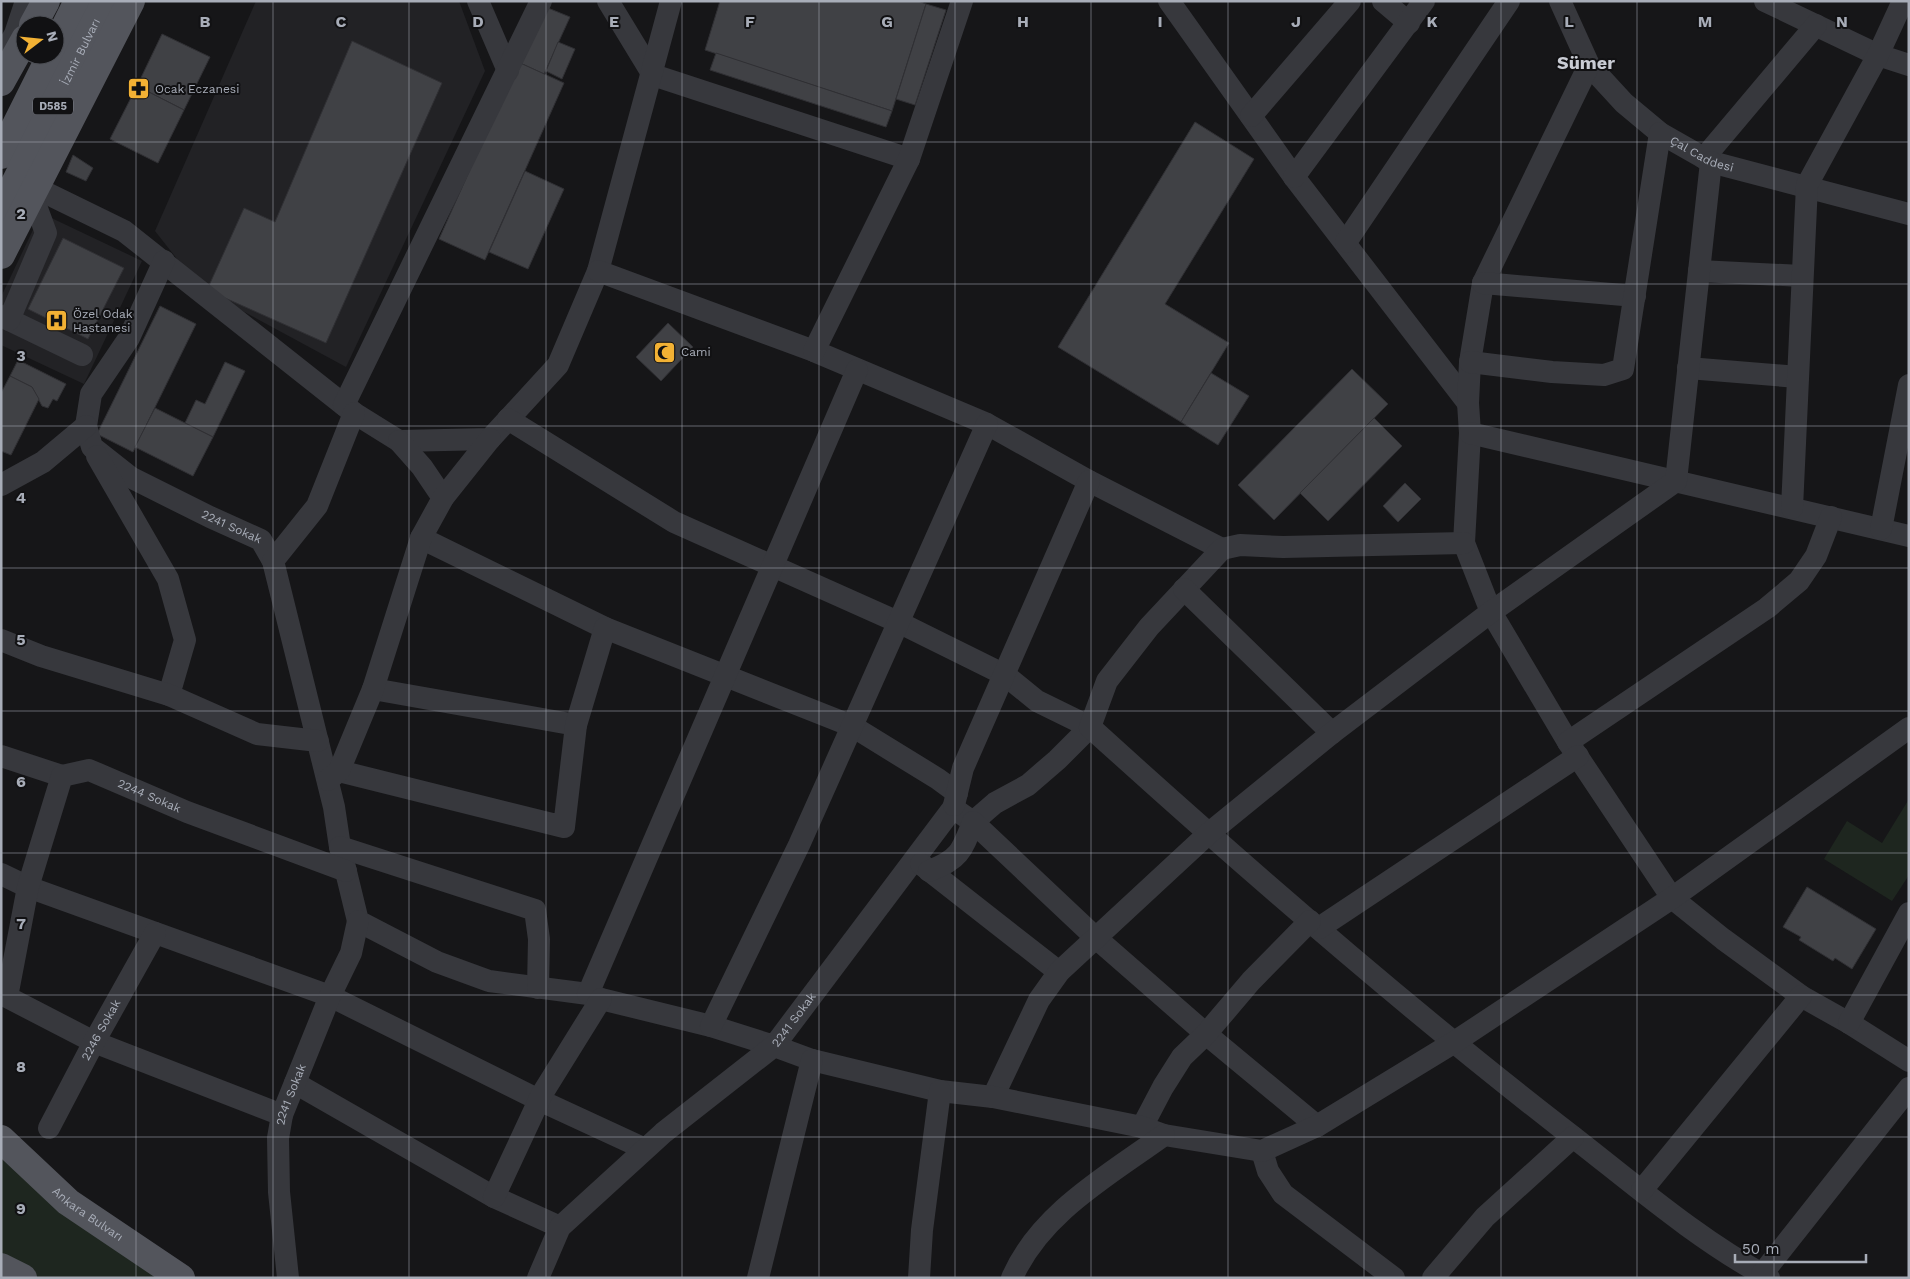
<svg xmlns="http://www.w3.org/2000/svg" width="1910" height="1279" font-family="'Work Sans',sans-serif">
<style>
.built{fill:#222225}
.green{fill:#1e261f}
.building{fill:#404145;stroke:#303034}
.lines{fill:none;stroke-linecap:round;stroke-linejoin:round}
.minor{stroke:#37383d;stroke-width:22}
.major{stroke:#53555c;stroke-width:28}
.grid{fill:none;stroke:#a8adb8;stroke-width:1;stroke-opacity:0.55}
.labels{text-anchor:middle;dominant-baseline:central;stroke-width:4;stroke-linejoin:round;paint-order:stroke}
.shield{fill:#111113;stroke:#7b7e86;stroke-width:1}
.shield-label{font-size:11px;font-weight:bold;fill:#a8adb8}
.street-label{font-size:12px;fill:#a8adb8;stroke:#111113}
.poi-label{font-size:12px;fill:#a8adb8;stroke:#111113;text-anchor:start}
.district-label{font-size:18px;font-weight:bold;fill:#c9ccd4;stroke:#111113}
.grid-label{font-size:16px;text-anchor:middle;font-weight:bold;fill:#a8adb8;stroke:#111113;stroke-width:4;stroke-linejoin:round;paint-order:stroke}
</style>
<rect width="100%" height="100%" fill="#161618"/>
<g class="built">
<polygon points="256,1 459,1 485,71 346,367 200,288 155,231"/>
<polygon points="41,213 142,261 84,384 1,345 1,297"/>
</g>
<g class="green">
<polygon points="1909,799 1909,875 1892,901 1824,859 1847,821 1882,843"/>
<polygon points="1,1139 181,1278 1,1278"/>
</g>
<g class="building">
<polygon points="720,1 918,1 926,4 892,111 705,50"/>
<polygon points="926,4 946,10 915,105 896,99"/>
<polygon points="543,6 570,17 544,74 518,62"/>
<polygon points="162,34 210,57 184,110 137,86"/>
<polygon points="352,41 442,83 326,343 207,290 244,208 275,222"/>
<polygon points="558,42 575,49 562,79 546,71"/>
<polygon points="716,53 892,111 886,127 710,70"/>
<polygon points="518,62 564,83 485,260 439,239"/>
<polygon points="137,86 184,110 158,163 110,139"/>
<polygon points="1195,122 1254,159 1165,304 1229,343 1181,422 1058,347"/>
<polygon points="73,155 93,168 86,181 66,172"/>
<polygon points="525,171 564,189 528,269 489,252"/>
<polygon points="63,238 124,268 88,339 28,309"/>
<polygon points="160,306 196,324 133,452 97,434"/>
<polygon points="668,323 693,347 661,381 636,357"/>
<polygon points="18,360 66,384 57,401 53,399 48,408 42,406 32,387 10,376"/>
<polygon points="225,362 245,371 213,437 185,423 196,400 205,404"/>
<polygon points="1352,369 1388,404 1274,520 1238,485"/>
<polygon points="1211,373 1249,396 1218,445 1181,422"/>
<polygon points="10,376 32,387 39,399 11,455 1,451 1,393"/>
<polygon points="155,408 213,437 193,476 135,447"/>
<polygon points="1374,418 1402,446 1328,521 1300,493"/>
<polygon points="1405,483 1421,499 1398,522 1383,506"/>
<polygon points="1807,887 1876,929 1852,969 1835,958 1833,961 1799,940 1801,937 1783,927"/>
</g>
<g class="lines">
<g class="minor">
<polyline points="478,1 508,71"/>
<polyline points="608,1 653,75 909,159"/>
<polyline points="1169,1 1294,177 1468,403"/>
<polyline points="1383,1 1409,23"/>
<path id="s1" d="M1560 1 1589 65 1624 103 1660 133 1711 162 1909 214"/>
<polyline points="1765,1 1878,55 1909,65"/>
<polyline points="3,55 15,34 26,1"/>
<polyline points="1589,65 1483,283 1470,362 1468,403 1470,433 1464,543 1491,612 1568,742 1672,898 1723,939 1801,996 1849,1023 1909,1061"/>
<polyline points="1251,116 1350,1"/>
<polyline points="1704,158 1816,25"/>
<polyline points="1294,177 1424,1"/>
<polyline points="36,188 124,231 354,413 399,441 490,439 558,365 598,271 671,1"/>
<polyline points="1346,242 1509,1"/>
<path id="s2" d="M164 261 129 338 91 394 86 426 92 447 130 477 210 517 261 540 273 561 334 807 340 847 358 921 437 962 489 981 588 994 601 999 711 1026 774 1046 953 808 973 822 995 803 1028 785 1057 760 1090 727 1037 701 1005 675 898 622 674 522 508 419"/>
<polyline points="598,271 814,351 987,424 1089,481 1222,549"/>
<polyline points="1699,271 1802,276"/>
<polyline points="1483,283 1635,296"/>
<polyline points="1,316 82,355"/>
<polyline points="9,320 46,233 32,195"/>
<polyline points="814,351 909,159 962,1"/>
<polyline points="1470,362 1552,372 1604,375 1623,369 1660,133"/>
<polyline points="1688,368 1798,377"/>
<polyline points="344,405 541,1"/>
<polyline points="1470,433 1909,536"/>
<polyline points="399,441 422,467 443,498"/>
<polyline points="97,456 168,579 185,640 169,695"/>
<polyline points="1,485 43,462 86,426"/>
<polyline points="1792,508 1807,185 1878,55 1903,1"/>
<polyline points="1881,529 1909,385"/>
<polyline points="421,538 605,628"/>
<path d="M1464 543 1283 547 1240 545 1222 549 1149 627 1107 681 1090 727C1242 865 1397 1000 1559 1126 1627 1178 1693 1237 1769 1278"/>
<polyline points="273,561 317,506 354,413"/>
<polyline points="1184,589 1332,733"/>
<polyline points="1,640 41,656 169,695 257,734 318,741"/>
<polyline points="373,689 576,725"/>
<polyline points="1568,742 1767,608 1799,581 1816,556 1831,517"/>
<polyline points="1,756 62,776"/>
<polyline points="339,771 564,827 576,725 605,628 852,726 938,779 957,793"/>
<polyline points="328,780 339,771 373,689 421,538 443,498 490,439"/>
<polyline points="954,805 963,768 1089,481"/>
<polyline points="340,847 535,910 539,939 538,988"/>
<polyline points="921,864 1059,972"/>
<path d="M929 871C959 860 962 851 973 822L1096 938 1206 1034 1317 1126"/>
<polyline points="1,874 28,887 330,996 539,1100 645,1149"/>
<polyline points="1319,928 1578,756"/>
<polyline points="588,994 857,370"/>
<polyline points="1849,1023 1909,913"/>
<polyline points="711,1026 799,845 987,424"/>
<polyline points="295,1083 494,1197 560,1227"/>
<polyline points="993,1097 1039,1000 1059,972 1208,834 1332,733 1491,612 1676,481 1711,162"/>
<path id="s3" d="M282 1115 94 1042 7 997 28 887 62 776 89 770 187 812 346 871"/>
<polyline points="1142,1127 1163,1087 1182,1057 1206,1034 1251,981 1310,921"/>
<path id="s4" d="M49 1128 94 1042 155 933"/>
<polyline points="1262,1151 1268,1171 1283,1194 1394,1278"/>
<polyline points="1642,1190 1801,996"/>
<polyline points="494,1197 542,1094 601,999"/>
<path id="s5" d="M288 1278 279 1192 278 1138 282 1115 330 996 351 953 358 921"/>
<polyline points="538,1278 560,1227 663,1133 774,1046 812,1060 940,1091 993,1097 1142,1127 1164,1135 1262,1151 1317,1126 1453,1043 1672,898 1909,728"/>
<polyline points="758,1278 812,1060"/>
<polyline points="919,1278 922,1230 940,1091"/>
<path d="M1012 1278C1040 1213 1109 1175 1164 1135"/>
<polyline points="1433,1278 1485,1217 1573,1137"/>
<polyline points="1762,1278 1762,1274 1909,1088"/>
</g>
<g class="major">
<polyline points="33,25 46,1"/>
<polyline points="55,47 78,1"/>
<polyline points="1,82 25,39"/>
<polyline points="1,155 51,55"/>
<path id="s6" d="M1 211 106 1"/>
<polyline points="1,255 131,1"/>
<path id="s7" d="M1 1139 68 1202 181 1278"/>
<polyline points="1,1267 23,1278"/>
</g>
</g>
<path class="grid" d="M136 1V1278M273 1V1278M409 1V1278M546 1V1278M682 1V1278M819 1V1278M955 1V1278M1091 1V1278M1228 1V1278M1364 1V1278M1501 1V1278M1637 1V1278M1774 1V1278M1 142H1909M1 284H1909M1 426H1909M1 568H1909M1 711H1909M1 853H1909M1 995H1909M1 1137H1909"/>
<defs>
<symbol id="pharmacy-square" viewBox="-11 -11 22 22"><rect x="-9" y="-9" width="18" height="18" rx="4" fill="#f2b134" stroke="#111113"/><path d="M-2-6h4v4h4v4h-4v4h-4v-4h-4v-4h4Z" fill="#111"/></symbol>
<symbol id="hospital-square" viewBox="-11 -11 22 22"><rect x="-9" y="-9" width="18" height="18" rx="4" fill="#f2b134" stroke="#111113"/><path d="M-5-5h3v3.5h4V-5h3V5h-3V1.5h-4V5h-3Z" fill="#111"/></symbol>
<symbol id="mosque-square" viewBox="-11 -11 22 22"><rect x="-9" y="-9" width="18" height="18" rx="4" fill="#f2b134" stroke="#111113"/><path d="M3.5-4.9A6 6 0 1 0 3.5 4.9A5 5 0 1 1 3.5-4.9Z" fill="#111"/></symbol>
</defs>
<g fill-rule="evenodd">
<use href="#pharmacy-square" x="126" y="76" width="25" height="25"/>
<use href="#hospital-square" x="44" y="308" width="25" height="25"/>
<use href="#mosque-square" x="652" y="340" width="25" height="25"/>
</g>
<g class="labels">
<rect class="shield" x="33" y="97.5" width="40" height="17" rx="4"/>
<g class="shield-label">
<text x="53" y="106">D585</text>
</g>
<g class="street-label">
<text stroke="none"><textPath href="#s6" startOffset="178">İzmir Bulvarı</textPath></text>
<text stroke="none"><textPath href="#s1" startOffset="216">Çal Caddesi</textPath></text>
<text stroke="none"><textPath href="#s2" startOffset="368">2241 Sokak</textPath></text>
<text stroke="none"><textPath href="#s3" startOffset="621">2244 Sokak</textPath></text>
<text stroke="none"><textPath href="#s2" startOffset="1265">2241 Sokak</textPath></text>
<text stroke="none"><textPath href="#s4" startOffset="111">2246 Sokak</textPath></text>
<text stroke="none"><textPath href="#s5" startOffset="186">2241 Sokak</textPath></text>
<text stroke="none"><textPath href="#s7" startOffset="115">Ankara Bulvarı</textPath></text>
</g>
<g class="poi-label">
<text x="155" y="89">Ocak Eczanesi</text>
<text x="73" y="314">Özel Odak<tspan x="73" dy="14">Hastanesi</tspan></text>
<text x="681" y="352">Cami</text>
</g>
<g class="district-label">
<text x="1586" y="62">Sümer</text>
</g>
</g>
<g class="grid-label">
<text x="205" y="27">B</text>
<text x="341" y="27">C</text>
<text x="478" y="27">D</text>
<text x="614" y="27">E</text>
<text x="750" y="27">F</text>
<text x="887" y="27">G</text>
<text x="1023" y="27">H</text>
<text x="1160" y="27">I</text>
<text x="1296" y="27">J</text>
<text x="1432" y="27">K</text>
<text x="1569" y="27">L</text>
<text x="1705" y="27">M</text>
<text x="1842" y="27">N</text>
<text x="21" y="219">2</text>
<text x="21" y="361">3</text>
<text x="21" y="503">4</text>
<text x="21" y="645">5</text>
<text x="21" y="787">6</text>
<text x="21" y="929">7</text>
<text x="21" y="1072">8</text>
<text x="21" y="1214">9</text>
</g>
<rect width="1910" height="1279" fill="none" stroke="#a8adb8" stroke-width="5"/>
<g transform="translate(40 40) rotate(74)"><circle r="24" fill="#111113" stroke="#4d4f55"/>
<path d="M0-4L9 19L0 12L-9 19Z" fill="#f2b134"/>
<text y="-8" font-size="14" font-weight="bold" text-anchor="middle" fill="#a8adb8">N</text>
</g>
<path d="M1735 1254v8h131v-8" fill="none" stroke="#a8adb8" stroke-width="2.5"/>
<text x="1742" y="1254" font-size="15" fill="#a8adb8" stroke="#111113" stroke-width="4" paint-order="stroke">50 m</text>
</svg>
